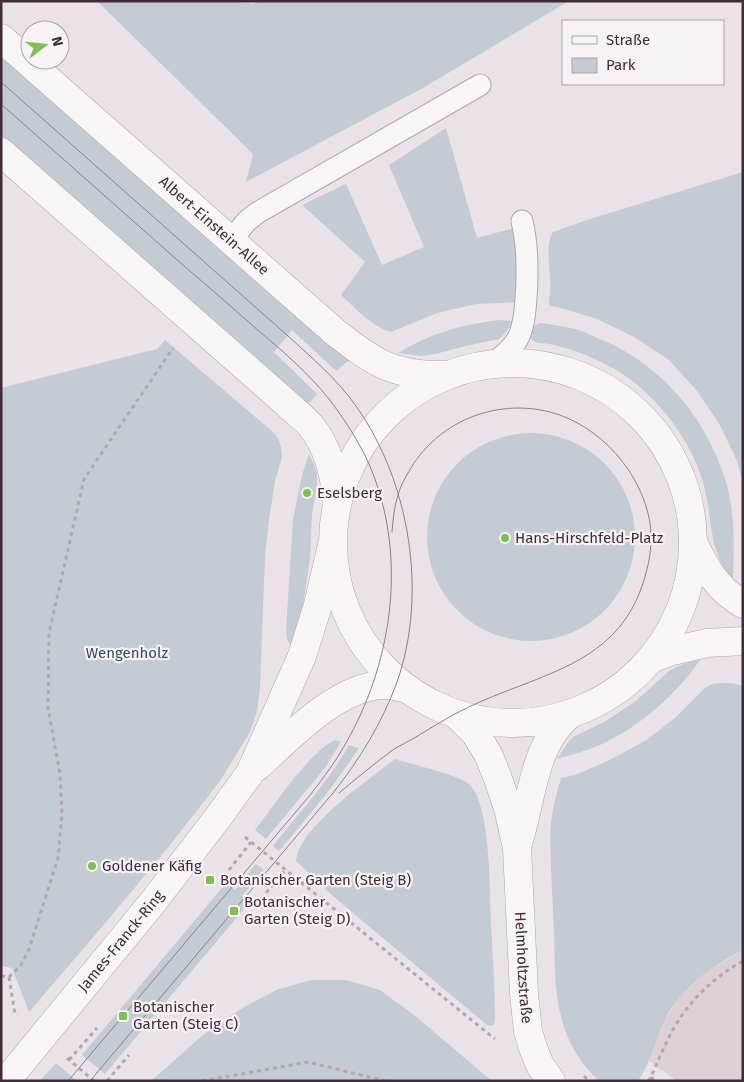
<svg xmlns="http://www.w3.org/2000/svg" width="744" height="1082" font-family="'Fira Sans',sans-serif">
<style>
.built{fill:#dbd1d7}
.green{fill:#c5cbd2}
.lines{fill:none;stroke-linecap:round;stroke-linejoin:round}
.service-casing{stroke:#b0a5ac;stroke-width:23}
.minor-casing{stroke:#b0a5ac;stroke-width:29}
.tertiary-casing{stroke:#b0a5ac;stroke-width:29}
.path{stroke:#b2a9ae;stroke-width:3;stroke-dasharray:4 4;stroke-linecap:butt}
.service{stroke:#f8f5f7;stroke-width:21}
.minor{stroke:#f8f5f7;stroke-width:28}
.tertiary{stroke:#f8f5f7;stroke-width:28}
.tram{stroke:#917e8a;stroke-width:1}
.poi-dot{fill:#7ec056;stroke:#f7f2f5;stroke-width:2}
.labels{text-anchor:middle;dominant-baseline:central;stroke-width:4.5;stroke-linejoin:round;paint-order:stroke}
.street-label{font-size:15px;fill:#402c38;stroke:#f7f2f5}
.poi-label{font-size:15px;fill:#402c38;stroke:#f7f2f5;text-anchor:start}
.park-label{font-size:15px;fill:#3b485a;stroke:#f7f2f5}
</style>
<rect width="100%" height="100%" fill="#e9e3e7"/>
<polygon class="built" points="743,950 743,1081 675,1081 676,1080 649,1061 664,1022 679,997 706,972"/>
<g class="green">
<polygon points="97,1 229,1 253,4 261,1 569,1 423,88 246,182 253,154"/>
<polygon points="1,52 351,359 336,371 292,330 274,352 317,394 307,406 263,365 1,135"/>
<path d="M446 128 477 238 514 228 518 250V302L476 304 437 313 391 332C371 326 356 309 341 295L365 262 302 205 346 184 382 265 424 247 389 165Z"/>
<path d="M743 172V483L737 461 720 425 697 391 669 360 634 337 597 319 558 307 549 306C549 297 551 287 550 277 550 263 545 245 553 232L590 219Z"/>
<path d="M499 320 512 321 507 331 499 339 494 340 466 346 435 354 422 356 398 353C431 333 461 325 499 320Z"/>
<path d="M541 323C551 325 562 326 571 328 581 330 591 335 600 339 656 362 699 409 720 465 724 475 727 485 729 494 735 522 734 550 733 578 707 555 713 510 702 479 690 443 669 413 641 388 619 369 593 356 565 348 560 347 555 345 550 344 545 343 539 344 535 342 525 336 532 324 541 323Z"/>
<polygon points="165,340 272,431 278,438 281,447 282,457 275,481 269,520 265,556 260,688 257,711 250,732 220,781 170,845 113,914 29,1012 12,968 1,966 1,388 157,349"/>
<circle cx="531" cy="537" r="104"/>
<polygon points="309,454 314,464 317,474 317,486 312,514 310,558 302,614 292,648 287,639 286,630 293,519 302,475"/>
<path d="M702 657C678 693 640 727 600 745 586 751 571 755 557 759L567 744 573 737 604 722 621 711 637 700 669 671 678 666Z"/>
<path d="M722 683H732L743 686V950C710 967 678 990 663 1024 655 1043 650 1064 638 1081H599C581 1064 568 1044 562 1020 554 992 555 962 554 933 553 911 552 890 551 868 551 853 549 837 551 822 553 807 557 792 561 778L575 775 610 760 648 739 676 717 705 688 712 684Z"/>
<path d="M335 740 341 742 325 768 266 839 255 830C274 806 308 753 335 740Z"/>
<path d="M349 745 359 748C334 786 308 817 279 851L273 846C299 813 328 782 349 745Z"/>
<path d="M395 759C410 764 460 775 470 785 491 806 490 895 491 926 493 958 495 989 495 1021L494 1024 491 1026 487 1025 334 897 296 861 298 851 308 834 329 812 348 795Z"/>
<polygon points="256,864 264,870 242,896 249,903 105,1074 82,1055 226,883 235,890"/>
<polygon points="311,980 346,980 380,990 415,1016 492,1081 151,1081 203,1035 239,1010 276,990"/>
<polygon points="56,1063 77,1081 40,1081"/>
</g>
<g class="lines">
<defs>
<g id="service">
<polyline points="231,240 247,221 257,213 480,85"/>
<path d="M492 364C502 357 511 350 517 340 524 327 525 312 526 298 528 272 528 247 522 221"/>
</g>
<g id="minor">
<path id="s1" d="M456 714 475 733 488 754 497 776 508 808 517 848 524 994 528 1031 533 1048 540 1065 551 1081"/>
<path d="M257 767C290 737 338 685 385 685 393 685 400 687 408 689"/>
<path d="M518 844C523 826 527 809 531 791 538 762 546 734 570 714"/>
<path id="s2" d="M6 1081 153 902 219 816 250 773 302 656 318 605 332 545"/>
</g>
<g id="tertiary">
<path id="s3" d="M1 38 336 333C375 363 393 376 444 375"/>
<path d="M1 152 285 402C293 410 303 417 311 426 328 447 334 473 337 500"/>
<circle cx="513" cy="543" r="180"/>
<path d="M693 541C704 567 718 590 743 604"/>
<polyline points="651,659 672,651 707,643 743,641"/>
</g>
</defs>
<use href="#service" class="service-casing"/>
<use href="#minor" class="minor-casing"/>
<use href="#tertiary" class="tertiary-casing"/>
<g class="path">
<polyline points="245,837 495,1039"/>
<polyline points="229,870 251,842"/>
<polyline points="261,899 286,869"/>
<polyline points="1,976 9,977"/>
<polyline points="9,977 21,965 29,949 58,858 62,814 60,774 48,708 49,633 84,479 173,348"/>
<polyline points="9,977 15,1014 17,1016"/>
<polyline points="67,1058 94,1081"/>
<polyline points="69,1060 97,1028"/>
<polyline points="584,1076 589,1081"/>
<polyline points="651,1077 655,1081"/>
<polyline points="107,1081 129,1055"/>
<polyline points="202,1081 308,1062 385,1081"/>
<path d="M648 1081 651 1077C657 1063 663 1049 670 1035 686 1004 712 978 743 961"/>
</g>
<use href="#service" class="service"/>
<use href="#minor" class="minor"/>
<use href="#tertiary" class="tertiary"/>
<g class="tram">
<path d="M1 82 288 336C312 358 337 379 356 406 410 482 428 594 397 682 382 723 360 759 333 793L90 1081"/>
<path d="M1 104C62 158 123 212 184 266 210 288 235 310 260 332 284 352 309 374 329 399 348 424 366 452 376 482 406 568 390 666 346 743 336 761 324 777 311 794L68 1081"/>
<path d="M339 793C357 778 375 763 394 749 401 745 409 741 416 737 429 729 442 721 455 714 533 672 623 671 647 569 651 554 652 538 650 523 642 473 600 425 550 412 495 398 436 422 408 473 404 480 400 487 398 495 394 507 393 520 392 532"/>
</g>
</g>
<g class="poi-dot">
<circle cx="307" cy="493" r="5"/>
<circle cx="505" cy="538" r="5"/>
<circle cx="92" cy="866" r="5"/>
<rect x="205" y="875" width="10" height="10" rx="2.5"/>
<rect x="229" y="906" width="10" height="10" rx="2.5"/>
<rect x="118" y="1011" width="10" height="10" rx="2.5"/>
</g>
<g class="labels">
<g class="street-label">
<text stroke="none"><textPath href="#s3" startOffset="284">Albert-Einstein-Allee</textPath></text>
<text stroke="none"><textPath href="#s2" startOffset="181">James-Franck-Ring</textPath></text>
<text stroke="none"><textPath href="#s1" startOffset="270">Helmholtzstraße</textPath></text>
</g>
<g class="poi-label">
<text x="317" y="493">Eselsberg</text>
<text x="515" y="538">Hans-Hirschfeld-Platz</text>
<text x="102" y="866">Goldener Käfig</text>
<text x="220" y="880">Botanischer Garten (Steig B)</text>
<text x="244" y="902">Botanischer<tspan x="244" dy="17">Garten (Steig D)</tspan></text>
<text x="133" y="1007">Botanischer<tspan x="133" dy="17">Garten (Steig C)</tspan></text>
</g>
<g class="park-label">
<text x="127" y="653">Wengenholz</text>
</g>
</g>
<rect width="744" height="1082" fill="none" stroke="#402c38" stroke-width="5"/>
<rect x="562" y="20" width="162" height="65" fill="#f7f2f5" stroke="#aea3a9"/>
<rect x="572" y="36" width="25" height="8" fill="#f8f5f7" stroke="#aea3a9"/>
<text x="606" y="45" font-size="15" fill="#402c38">Straße</text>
<rect x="572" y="58" width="25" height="15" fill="#c5cbd2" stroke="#aea3a9"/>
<text x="606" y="70" font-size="15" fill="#402c38">Park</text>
<g transform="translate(45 45) rotate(74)"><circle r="24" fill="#f7f2f5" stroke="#aea3a9"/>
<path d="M0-4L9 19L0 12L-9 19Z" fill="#7ec056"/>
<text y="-8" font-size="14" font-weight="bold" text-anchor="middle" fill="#402c38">N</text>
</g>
</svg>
